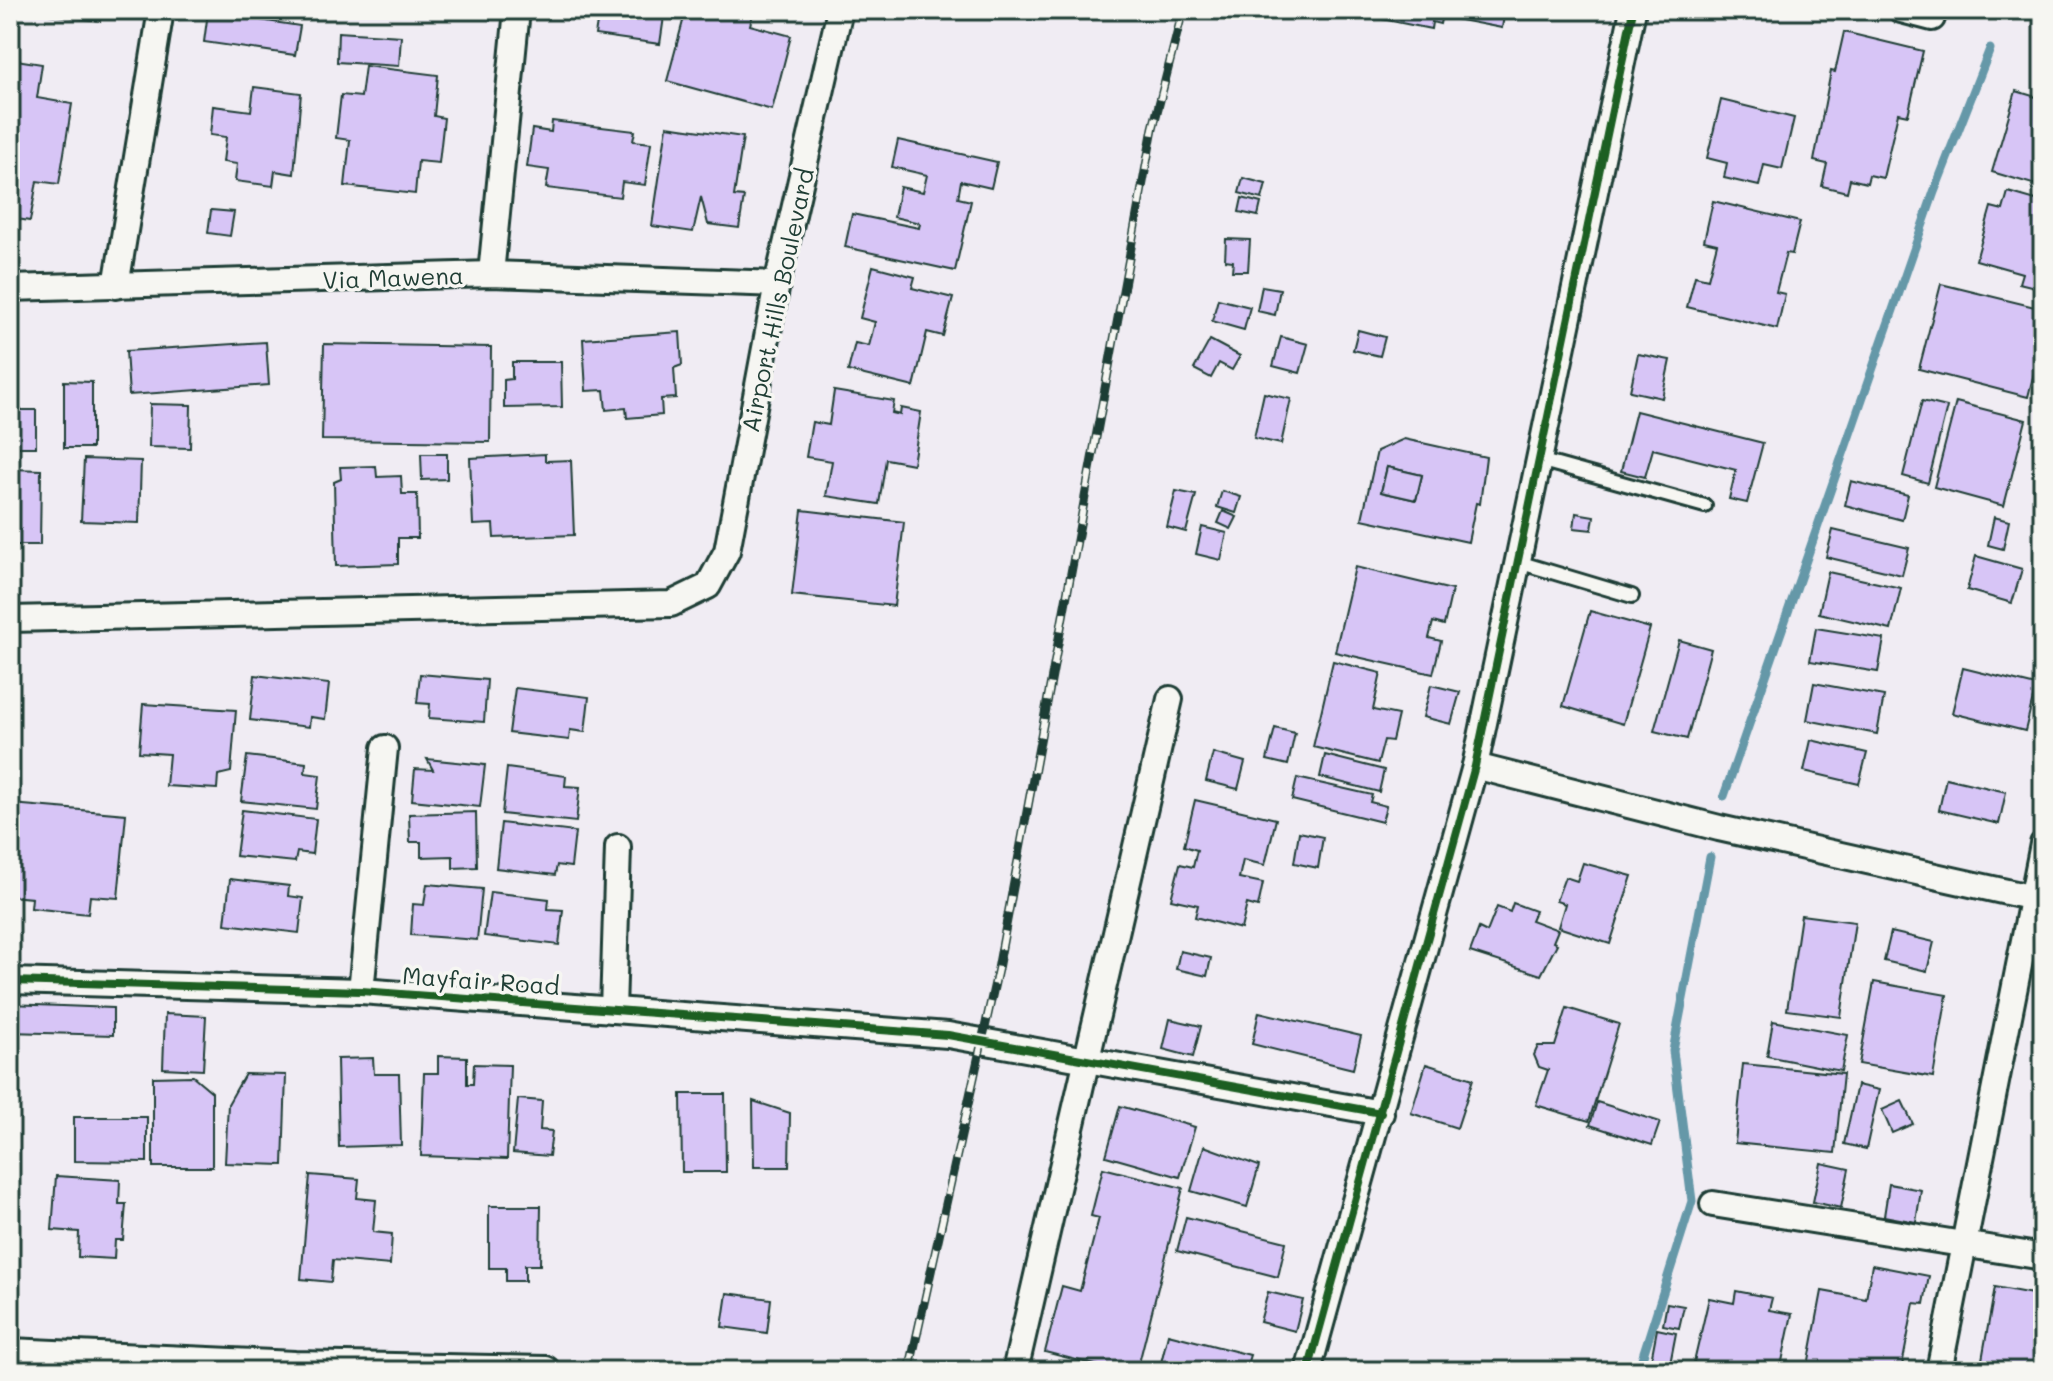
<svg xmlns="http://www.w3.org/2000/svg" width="2053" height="1381" font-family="Mali,sans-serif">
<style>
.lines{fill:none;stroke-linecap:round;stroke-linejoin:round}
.stream{stroke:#6598a8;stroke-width:9}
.building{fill:#d7c5f6;stroke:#1f3d34;stroke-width:2;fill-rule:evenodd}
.lane-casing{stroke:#1f3d34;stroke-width:18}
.street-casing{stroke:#1f3d34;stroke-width:30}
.lane{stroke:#f6f6f2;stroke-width:12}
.street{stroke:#f6f6f2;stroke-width:24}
.rail-casing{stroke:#1f3d34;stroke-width:9}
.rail{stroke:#f6f6f2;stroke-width:6;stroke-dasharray:18;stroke-linecap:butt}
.cycleway-casing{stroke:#f6f6f2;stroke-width:13}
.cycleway{stroke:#1b5e20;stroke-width:8}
.labels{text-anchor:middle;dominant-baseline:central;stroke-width:7;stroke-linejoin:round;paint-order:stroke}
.street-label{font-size:24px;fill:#1f3d34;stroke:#f6f6f2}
</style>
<rect width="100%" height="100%" fill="#f0ecf3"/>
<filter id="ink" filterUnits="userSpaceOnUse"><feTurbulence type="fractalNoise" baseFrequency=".0125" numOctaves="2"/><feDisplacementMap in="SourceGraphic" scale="16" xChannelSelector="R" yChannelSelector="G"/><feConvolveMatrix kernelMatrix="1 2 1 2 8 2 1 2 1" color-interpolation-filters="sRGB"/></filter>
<g filter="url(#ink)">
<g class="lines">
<g class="stream">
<polyline points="1724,796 1934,192 1990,49"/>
<polyline points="1638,1371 1692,1201 1673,1051 1710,857"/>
</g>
</g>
<g class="building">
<polygon points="18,10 102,10 100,21"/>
<polygon points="599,10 665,10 660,44 595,35"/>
<polygon points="686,10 754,10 750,25 791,36 772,110 667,81"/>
<polygon points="1443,10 1440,24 1432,22 1431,29 1372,17 1373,12 1364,11"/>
<polygon points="1457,10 1505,10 1502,28 1455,19"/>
<polygon points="208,12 300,26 295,55 204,42"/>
<polygon points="338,32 401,36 399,66 337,62"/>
<polygon points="1844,32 1923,51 1908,115 1898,113 1883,178 1869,175 1867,183 1850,179 1847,192 1822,186 1827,164 1814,161 1831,71 1835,72"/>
<polygon points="10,59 42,64 37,98 72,104 59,184 37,181 30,221 10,218"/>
<polygon points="365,66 438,75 434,116 444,118 439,163 418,161 415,194 345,186 350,140 336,138 341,95 361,97"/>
<polygon points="254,87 301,93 294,174 275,171 273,186 235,181 237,164 223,162 226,137 210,135 213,106 251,111"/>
<polygon points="2016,91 2043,99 2043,187 1992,172"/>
<polygon points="1721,100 1794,118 1782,169 1764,165 1759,186 1724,178 1727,163 1707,158"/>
<polygon points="552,121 635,131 633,141 651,143 645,185 622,182 620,197 546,188 549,170 527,167 532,129 551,132"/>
<polygon points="667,126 743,137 734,196 744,197 739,228 708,224 701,197 693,232 652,226"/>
<polygon points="898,140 997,162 991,188 961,181 958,198 971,201 955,271 845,247 852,214 919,228 920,223 894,217 900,187 923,192 927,175 892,167"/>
<polygon points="1243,178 1266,184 1262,199 1239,193"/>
<polygon points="2008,192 2043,202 2043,289 2019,283 2022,273 1976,260 1991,207 2003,210"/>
<polygon points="1242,198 1261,203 1258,216 1239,212"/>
<polygon points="1713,201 1800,222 1792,254 1786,253 1776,292 1785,294 1777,329 1687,307 1695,276 1708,279 1717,244 1704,241"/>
<polygon points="211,210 234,212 230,236 208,233"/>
<polygon points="1226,239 1250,240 1248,271 1232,271 1233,261 1225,260"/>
<polygon points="873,266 915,277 912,288 953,298 943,336 927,332 914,387 848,371 855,343 869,346 875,322 860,318"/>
<polygon points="1941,284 2043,309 2043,337 2028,397 1919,369"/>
<polygon points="1262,286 1280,289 1275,315 1257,311"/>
<polygon points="1218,299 1250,307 1244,330 1212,321"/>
<polygon points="1358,330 1385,337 1380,356 1353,350"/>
<polygon points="680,332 682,365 674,368 676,398 661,399 662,415 627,418 626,408 606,410 604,390 586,391 583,339"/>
<polygon points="1281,337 1308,344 1300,373 1273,366"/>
<polygon points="1210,340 1240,356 1232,370 1219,363 1211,378 1194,369"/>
<polygon points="266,342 269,385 129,395 126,351"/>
<polygon points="324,344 491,347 490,442 322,440"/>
<polygon points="1638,354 1670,360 1662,398 1630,391"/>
<polygon points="512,362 561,362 562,407 504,408 504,380 512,379"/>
<polygon points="64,381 92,382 92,448 64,448"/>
<polygon points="834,391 894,401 892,413 900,415 901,408 921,412 913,464 886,459 879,504 826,496 832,461 806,457 812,422 829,425"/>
<polygon points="1264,393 1291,399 1281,444 1254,438"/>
<polygon points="1922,401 1947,407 1928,483 1903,476"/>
<polygon points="1956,402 2026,420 2004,506 1934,487"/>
<polygon points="150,404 191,405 190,448 149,447"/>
<rect x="10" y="410" width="26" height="37"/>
<polygon points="1636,411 1763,443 1747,503 1729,499 1736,470 1653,449 1645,477 1621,471"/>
<path d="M1404 439 1486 457 1480 504 1476 503 1468 542 1362 519 1377 451ZM1387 467 1422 475 1416 500 1381 492Z"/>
<polygon points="421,454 447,454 447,479 422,480"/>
<polygon points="545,454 545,461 571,460 574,535 494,538 493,524 473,525 470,458"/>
<polygon points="84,459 141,461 139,523 81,521"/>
<polygon points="376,466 377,477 401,476 402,494 417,494 418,538 398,538 398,564 336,566 334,482 341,479 340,467"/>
<polygon points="1387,467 1422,475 1416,500 1381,492"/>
<polygon points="12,469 41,470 40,545 10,545"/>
<polygon points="1851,481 1908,495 1902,520 1845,505"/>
<polygon points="1176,491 1196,495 1186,532 1167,527"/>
<polygon points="1222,491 1241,497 1236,513 1217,507"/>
<polygon points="802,510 904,522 894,606 792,595"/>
<polygon points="1223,511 1237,517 1231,529 1218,523"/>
<polygon points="1576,513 1594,516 1592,530 1574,528"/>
<polygon points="1994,517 2009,521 2003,549 1988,545"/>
<polygon points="1202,527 1227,533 1221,560 1196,554"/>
<polygon points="1833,530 1909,548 1902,575 1826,557"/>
<polygon points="1976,556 2022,569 2012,603 1967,590"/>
<polygon points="1355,567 1452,590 1444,625 1433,622 1429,638 1441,641 1433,674 1335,652"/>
<polygon points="1828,572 1901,588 1891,630 1819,613"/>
<polygon points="1590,611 1650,628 1623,724 1563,706"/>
<polygon points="1816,628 1884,639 1878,672 1810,661"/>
<polygon points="1679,640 1711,649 1687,739 1654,731"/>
<polygon points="1333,661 1381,673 1373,710 1398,715 1392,741 1384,740 1378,763 1313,747"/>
<polygon points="1963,668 2036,686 2025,731 1952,713"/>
<polygon points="420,674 487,680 484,722 429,718 430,704 417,703"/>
<polygon points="255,675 329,684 325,719 310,717 309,727 250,720"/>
<polygon points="1814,683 1884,696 1877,734 1807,720"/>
<polygon points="1431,685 1460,692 1451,724 1423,717"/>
<polygon points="515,688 589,697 585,732 570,730 569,740 509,733"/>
<polygon points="143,704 236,710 231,772 218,775 217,789 166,786 169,754 139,752"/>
<polygon points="1275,728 1295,733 1288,765 1267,760"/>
<polygon points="1811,740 1867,753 1859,784 1804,771"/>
<polygon points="1213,753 1245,762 1238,789 1206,781"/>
<polygon points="1325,755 1384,770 1379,792 1320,777"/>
<polygon points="247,756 306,763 305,773 320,775 316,809 241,801"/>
<polygon points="427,759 485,765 480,807 412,800 415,769 433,770"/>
<polygon points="507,768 566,776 565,786 580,787 576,822 502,814"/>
<polygon points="1297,778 1372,795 1370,802 1386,806 1382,822 1292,800"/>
<polygon points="1946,778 2006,792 1999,824 1939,810"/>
<polygon points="1195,800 1276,819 1265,865 1243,860 1239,878 1263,883 1258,907 1247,904 1241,929 1195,917 1198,905 1171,899 1180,864 1193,867 1197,850 1184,846"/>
<polygon points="12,804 126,814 118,898 90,896 88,914 31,908 32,898 10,896"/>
<polygon points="242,810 316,819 312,854 297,852 295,862 236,856"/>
<polygon points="476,812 477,867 453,868 453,856 421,857 421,842 410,842 409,814"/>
<polygon points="501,823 575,832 571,867 557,865 555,875 496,868"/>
<polygon points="1299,832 1323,837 1318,868 1294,863"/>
<polygon points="1583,863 1632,876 1610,944 1558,927 1565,904 1556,901 1565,877 1577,881"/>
<polygon points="230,879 289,886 288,896 303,898 299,933 225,924"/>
<polygon points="427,884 482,889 477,940 411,935 413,904 424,905"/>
<polygon points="490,892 549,899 548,909 563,910 559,945 484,936"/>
<polygon points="1513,903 1535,911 1531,920 1558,930 1553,942 1557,944 1541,975 1470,952 1479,928 1487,932 1497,907 1510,912"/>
<polygon points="1801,915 1855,922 1841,1017 1787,1010"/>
<polygon points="1891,932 1934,942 1927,971 1884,961"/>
<polygon points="1180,951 1211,958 1207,976 1176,969"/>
<polygon points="1874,982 1947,995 1933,1077 1859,1064"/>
<polygon points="10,1004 113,1008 113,1035 10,1032"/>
<polygon points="1567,1008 1619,1024 1589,1121 1536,1105 1548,1070 1539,1067 1534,1055 1538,1046 1555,1046"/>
<polygon points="1259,1012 1361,1036 1353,1069 1252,1044"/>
<polygon points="165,1014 206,1016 203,1070 163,1068"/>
<polygon points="1170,1019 1201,1026 1193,1057 1163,1049"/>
<polygon points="1773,1021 1848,1035 1841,1071 1767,1056"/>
<polygon points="438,1056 467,1057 467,1084 473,1084 474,1064 510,1065 507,1159 421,1156 424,1073 438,1073"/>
<polygon points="373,1058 374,1074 399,1074 401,1145 339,1147 337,1059"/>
<polygon points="1426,1064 1473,1079 1457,1128 1411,1113"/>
<polygon points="1743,1064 1843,1074 1835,1153 1735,1143"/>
<polygon points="245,1074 286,1075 283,1165 225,1163 228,1104"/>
<polygon points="193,1076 212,1092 212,1167 153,1167 153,1077"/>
<polygon points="1857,1085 1879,1090 1866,1149 1844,1144"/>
<polygon points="681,1094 725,1094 726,1172 682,1172"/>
<polygon points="518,1099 542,1101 540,1130 552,1131 549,1156 513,1153"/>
<polygon points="753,1101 790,1113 789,1167 754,1167"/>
<polygon points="1902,1101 1913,1124 1892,1133 1882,1110"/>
<polygon points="1597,1102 1660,1122 1652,1145 1590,1125"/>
<polygon points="1120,1106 1195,1127 1180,1177 1106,1156"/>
<polygon points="74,1117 147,1117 147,1162 74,1161"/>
<polygon points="1204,1146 1259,1166 1247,1207 1191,1191"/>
<polygon points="1821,1163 1849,1169 1841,1208 1813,1202"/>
<polygon points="1103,1168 1183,1188 1137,1371 1119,1371 1045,1352 1062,1286 1080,1291 1099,1218 1091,1216"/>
<polygon points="310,1175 359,1179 357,1198 376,1200 373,1232 392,1234 390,1265 333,1260 331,1282 301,1279"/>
<polygon points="56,1176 120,1180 119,1204 126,1204 123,1240 115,1240 114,1259 78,1257 79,1232 52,1230"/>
<polygon points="1889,1184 1921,1190 1916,1222 1884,1216"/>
<polygon points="489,1206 541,1206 540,1265 525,1265 525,1281 506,1281 506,1268 489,1268"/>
<polygon points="1186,1217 1286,1242 1278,1277 1177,1251"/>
<polygon points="1872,1265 1929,1276 1924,1304 1914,1303 1901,1371 1807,1371 1822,1291 1866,1299"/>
<polygon points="1995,1287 2043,1296 2043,1371 1980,1371"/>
<polygon points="1736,1291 1772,1298 1769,1310 1792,1314 1780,1371 1692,1371 1709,1298 1734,1303"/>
<polygon points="1268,1292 1303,1300 1295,1331 1260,1322"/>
<polygon points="727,1293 771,1299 767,1333 722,1327"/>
<polygon points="1667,1303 1684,1306 1679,1328 1663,1325"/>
<polygon points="1657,1329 1676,1333 1670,1364 1651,1360"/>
<polygon points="1168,1334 1250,1355 1245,1371 1159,1371"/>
</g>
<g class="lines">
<defs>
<g id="lane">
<polyline points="1539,460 1705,506"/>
<polyline points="1518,562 1632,596"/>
</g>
<g id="street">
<polyline points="1901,10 1932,18"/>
<polyline points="491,274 517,10"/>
<polyline points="116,286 161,10"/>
<polyline points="10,288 491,274 777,284"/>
<polyline points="10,619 671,604 708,586 727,551 777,284 840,10"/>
<polyline points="1475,766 1719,828 2043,900"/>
<polyline points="10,981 361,991 948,1035 1381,1113"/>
<polyline points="361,991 385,748"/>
<polyline points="613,1010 618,847"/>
<polyline points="1713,1204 2043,1257"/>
<polyline points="10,1351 295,1364 546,1369"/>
<polyline points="1015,1371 1170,699"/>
<polyline points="1308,1371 1475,766 1633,10"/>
<polyline points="1939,1371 2043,844"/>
</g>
</defs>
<use href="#lane" class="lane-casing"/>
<use href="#street" class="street-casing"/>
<use href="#lane" class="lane"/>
<use href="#street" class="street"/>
<defs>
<polyline id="rail" points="909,1371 998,969 1153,128 1183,10"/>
</defs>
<use href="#rail" class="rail-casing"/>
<use href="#rail" class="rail"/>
<defs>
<g id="cycleway">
<polyline points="10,981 361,991 948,1035 1381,1113"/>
<polyline points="1308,1371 1475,766 1633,10"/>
</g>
</defs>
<use href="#cycleway" class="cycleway-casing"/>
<use href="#cycleway" class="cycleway"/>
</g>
</g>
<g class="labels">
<g class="street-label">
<text transform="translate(393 277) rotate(-2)">Via Mawena</text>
<text transform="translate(777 300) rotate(-78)">Airport Hills Boulevard</text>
<text transform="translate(481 980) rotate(4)">Mayfair Road</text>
</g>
</g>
<rect width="2053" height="1381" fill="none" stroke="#f6f6f2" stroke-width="40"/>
<rect x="20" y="20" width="2013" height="1341" fill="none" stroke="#1f3d34" stroke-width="3" filter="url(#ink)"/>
</svg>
